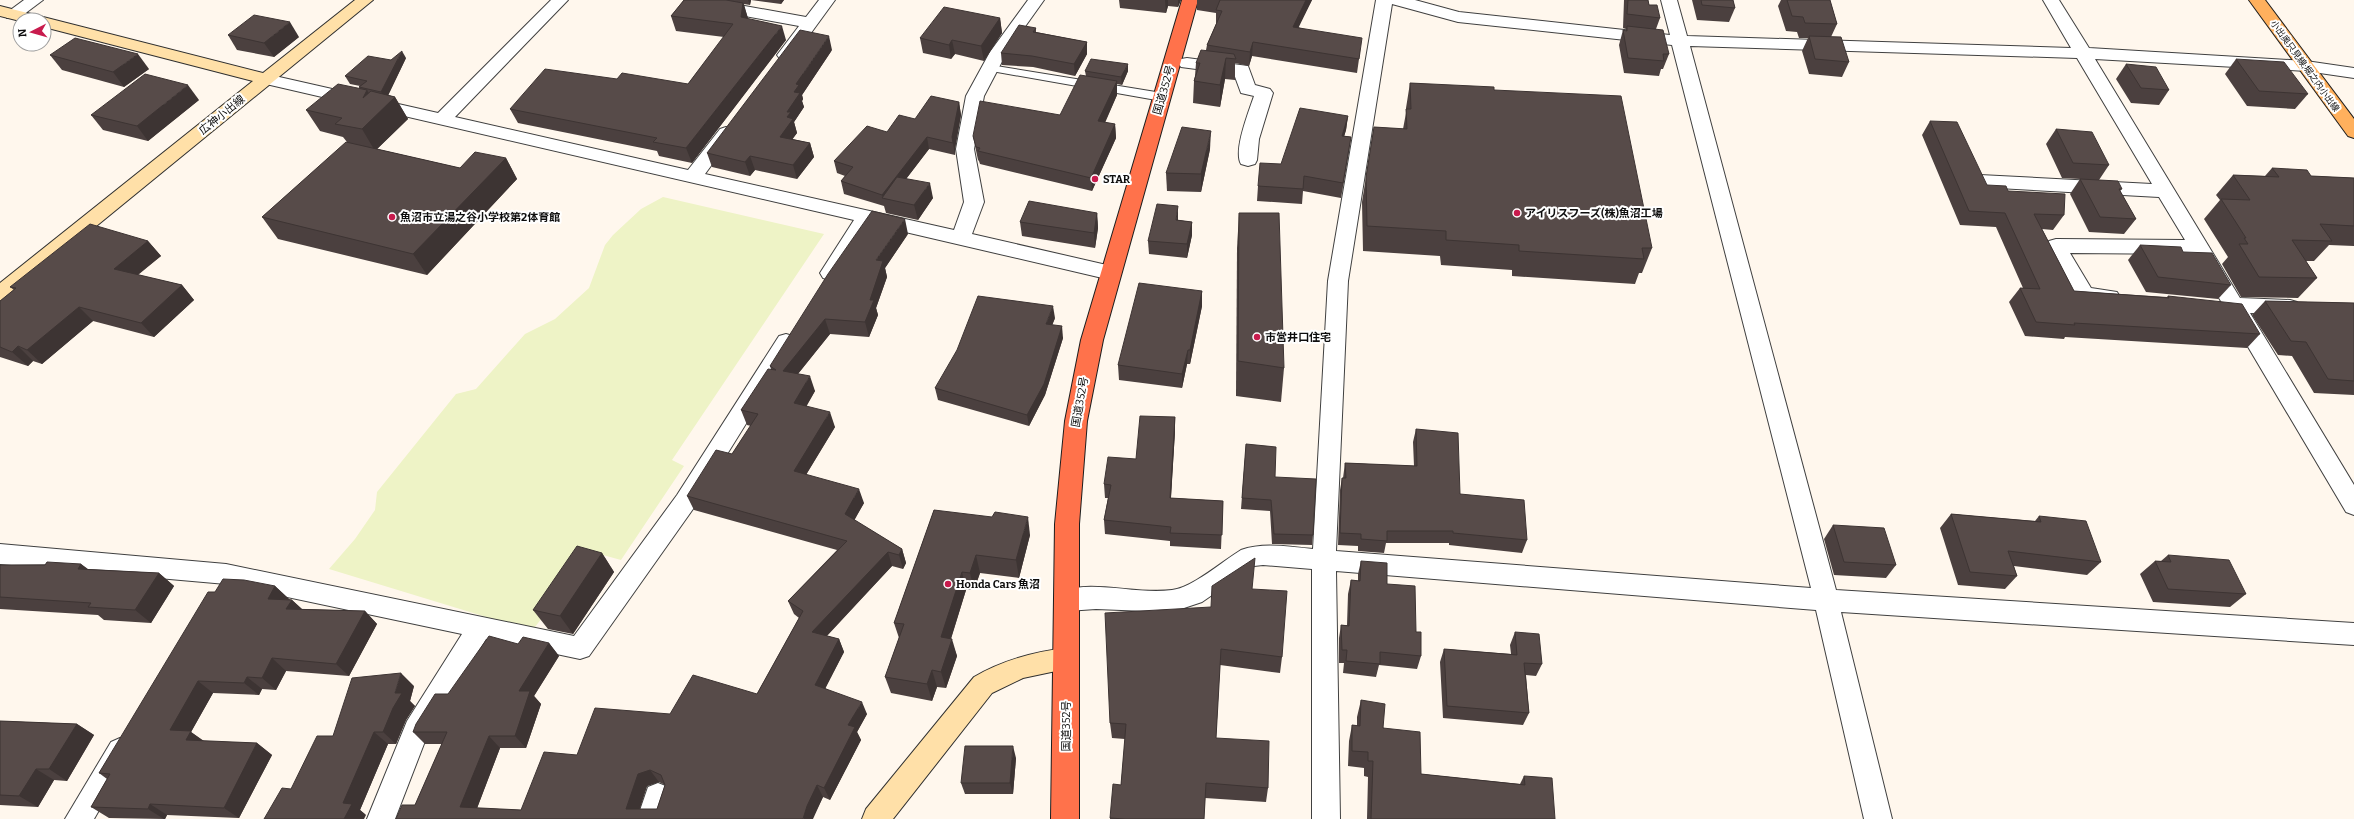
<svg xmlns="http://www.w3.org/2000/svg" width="2354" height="819" font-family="Bitter,'Noto Sans JP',serif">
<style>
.pitch{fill:#eef3c6}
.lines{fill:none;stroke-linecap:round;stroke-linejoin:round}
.lane-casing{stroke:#404040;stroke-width:2}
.street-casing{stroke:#404040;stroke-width:2}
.secondary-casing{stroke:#2f2f2f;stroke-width:2}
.primary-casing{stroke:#1e1e1e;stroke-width:2}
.highway-casing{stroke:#1e1e1e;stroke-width:2}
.lane{fill:#fff;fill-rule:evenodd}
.street{fill:#fff;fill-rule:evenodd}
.secondary{fill:#ffe0a8;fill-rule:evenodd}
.primary{fill:#ffb05d;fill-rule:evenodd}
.highway{fill:#ff724b;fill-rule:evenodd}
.wall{fill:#4b403f;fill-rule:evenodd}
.shaded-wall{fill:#3d3433}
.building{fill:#574b49;stroke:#3d3433;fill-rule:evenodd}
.poi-dot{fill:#c81b4d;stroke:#fff;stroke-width:1.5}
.labels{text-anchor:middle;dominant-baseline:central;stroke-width:4;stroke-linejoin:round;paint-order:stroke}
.far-street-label{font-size:9px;fill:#0d0d0d;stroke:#fff}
.street-label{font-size:11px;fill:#0d0d0d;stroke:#fff}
.poi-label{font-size:11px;font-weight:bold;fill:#0d0d0d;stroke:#fff;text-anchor:start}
</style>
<rect width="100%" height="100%" fill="#fff7ed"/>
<polygon class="pitch" points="663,197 824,234 672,460 684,466 621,560 592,552 532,631 329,569 355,539 375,510 377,492 456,394 476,389 525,334 555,319 589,288 605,245 613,235 641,209"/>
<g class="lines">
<defs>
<polygon id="lane" points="990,65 1162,93 1168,97 1162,101 986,70 986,66"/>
<g id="street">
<polygon points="24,0 43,0 19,18 7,18 5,14"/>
<polygon points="551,0 568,0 455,117 688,170 720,129 726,127 732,129 735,133 705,174 954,230 964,202 956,149 966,96 990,52 1028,0 1044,0 1007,52 984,96 974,149 984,202 972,234 1111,266 1118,268 1121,273 1118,278 1111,280 871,224 837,278 830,280 823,278 820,273 854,220 266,84 260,83 257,79 260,75 266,74 438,113"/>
<polygon points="819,0 835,0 792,59 780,59 777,55 799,26 717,11 711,9 709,6 711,3 717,1 806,17"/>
<path d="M1376 0H1415L1459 12 1670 35 1661 0H1677L1687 36 2071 48 2043 0H2059L2089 48 2306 61 2354 68V78L2306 71 2095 59 2240 298 2290 300 2297 302 2300 307 2297 312 2290 314 2250 313 2354 485V515L2346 512 2193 254 2070 253 2091 288 2117 292 2120 297 2117 302 2110 304 2078 300 2046 246 2049 241 2056 239 2185 240 2159 197 1980 187 1973 185 1971 181 1973 177 1980 175 2152 184 2077 58 1690 46 1836 590 2354 623V645L1841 612 1892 819H1864L1816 610 1336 571 1340 819H1312V569L1263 565 1254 566 1202 602 1172 612 1096 609 1067 611 1058 608 1055 600 1058 592C1094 579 1135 595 1172 590 1192 588 1223 561 1241 550 1264 542 1289 547 1313 549L1328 281ZM1392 4 1458 22 1672 45 1811 588 1336 551 1348 281Z"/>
<path d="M1187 58 1248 66 1255 85 1270 89 1273 93 1259 139 1257 160 1255 164 1248 166 1241 164C1233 151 1249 111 1254 96L1241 93 1234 74 1181 67 1178 63 1181 59Z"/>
<polygon points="786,334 793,336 797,342 793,348 693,509 589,656 580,659 486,639 427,736 395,819 367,819 407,721 462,634 226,584 0,564 0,544 226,564 574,636 677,495 779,336"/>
<polygon points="120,738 129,742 133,751 94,819 65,819 111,742"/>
<polygon points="658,783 668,787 672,796 665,819 637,819 648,787"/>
</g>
<g id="secondary">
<polygon points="355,0 373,0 7,299 0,301 0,283 253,81 44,27 44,20 20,21 0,16 0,6 263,73"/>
<path d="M1066 648 1075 651 1079 659 1075 667 1023 678 992 693 893 819H862L866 809 974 677C1003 660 1033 652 1066 648Z"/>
</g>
<polygon id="primary" points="2249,0 2265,0 2354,119 2354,138 2348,136"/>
<polygon id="highway" points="1182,0 1198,0 1103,340 1087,421 1079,524 1079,819 1051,819 1055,524 1065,421 1081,340"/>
</defs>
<use href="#lane" class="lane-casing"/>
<use href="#street" class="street-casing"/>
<use href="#secondary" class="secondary-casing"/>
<use href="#primary" class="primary-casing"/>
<use href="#highway" class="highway-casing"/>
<use href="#lane" class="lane"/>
<use href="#street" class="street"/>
<use href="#secondary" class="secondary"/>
<use href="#primary" class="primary"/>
<use href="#highway" class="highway"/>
</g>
<g class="wall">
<polygon points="684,0 784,0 781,4 751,0 750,5 744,4 748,19 786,40 692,163 659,156 657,151 518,123 510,109 617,79 688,84 724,37 676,31 671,16"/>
<polygon points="1119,0 1181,0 1178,7 1168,6 1166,13 1120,8"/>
<polygon points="1197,0 1312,0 1298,27 1360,52 1357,73 1252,56 1249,66 1235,63 1235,80 1225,79 1220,107 1193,103 1194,81 1195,76 1196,63 1206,50 1207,45 1216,24 1216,13 1197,10"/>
<polygon points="1624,0 1648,0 1649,5 1660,18 1656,29 1669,54 1663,69 1661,69 1659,76 1624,73 1619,45 1623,30 1626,31 1626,29 1623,28"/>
<polygon points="1692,0 1733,0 1735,8 1729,22 1697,20"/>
<polygon points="1781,0 1830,0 1837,24 1831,37 1849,62 1842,77 1809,74 1802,51 1808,38 1799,38 1797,32 1786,31 1778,6"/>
<polygon points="1000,18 1002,33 984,61 955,54 951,59 923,53 920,38"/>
<polygon points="1036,28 1036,32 1087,42 1087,54 1075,76 1033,67 1002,65 1001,53"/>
<polygon points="228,35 299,37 274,57 237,50"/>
<polygon points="832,50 802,95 803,99 802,101 804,107 794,122 797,133 792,139 810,143 814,157 797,179 755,170 750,176 712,167 707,153"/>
<polygon points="50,55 149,69 124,87 62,70"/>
<polygon points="406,58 388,95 395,97 408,119 377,149 460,168 506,158 517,179 427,275 278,239 262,217 347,142 343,137 320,131 306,110 360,89 359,87 360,86 350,84 345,76 391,60"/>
<polygon points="2236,59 2308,94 2295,109 2247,106 2225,74"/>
<polygon points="2126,64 2169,90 2159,105 2131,103 2116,79"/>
<polygon points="1085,71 1128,71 1122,85 1117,84 1117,95 1105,123 1115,124 1116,138 1092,191 980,164 979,161 978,160 973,136 1060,115 1086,76"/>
<polygon points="1410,83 1494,90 1652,248 1642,273 1639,273 1635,284 1512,276 1512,270 1441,265 1440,256 1363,251 1362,202 1374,127 1403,129 1406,113 1406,108"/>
<polygon points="199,100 148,141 103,130 91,115"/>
<polygon points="959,102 961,115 955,149 955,155 929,149 906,179 933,198 918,220 886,213 884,206 844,194 841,181 845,176 837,173 834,161 887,132 915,119"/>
<polygon points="1348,116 1346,130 1344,136 1351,137 1341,198 1303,191 1302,204 1257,201 1258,186 1281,164"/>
<polygon points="1930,121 1987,185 2008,191 2064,215 2053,230 2042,229 2074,291 2167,297 2168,296 2260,334 2247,348 2065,337 2064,339 2025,336 2009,302 2020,288 2023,288 1996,227 1960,225 1922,135"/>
<polygon points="2056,129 2109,165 2099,180 2122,189 2120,191 2136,219 2124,234 2089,232 2070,194 2080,179 2062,178 2046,144"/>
<polygon points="1210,149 1201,192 1167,191 1166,173"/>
<polygon points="2272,168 2311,176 2354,178 2354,246 2329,245 2314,261 2306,261 2317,278 2298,298 2241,297 2222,264 2228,257 2204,219 2220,200 2216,195 2233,175 2265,176"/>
<polygon points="1097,213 1098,228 1095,248 1022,236 1020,222"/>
<polygon points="1239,213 1284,368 1281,402 1236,396 1237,248"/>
<polygon points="1178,220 1192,222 1192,235 1187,258 1149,254 1148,241"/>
<path d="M908 234 885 268 887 277 876 308 878 315 869 337 830 334 798 374 815 391 806 406 835 427 806 475 864 503 854 520 902 549 906 563 903 569 892 566 827 636 839 639 844 652 825 688 867 714 857 732 861 740 830 800 823 797 813 817 396 819 415 805 442 744H425L413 732 448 694 518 644 549 643 559 656 534 696 541 704 526 748H500L477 808 521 810 577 755 670 714 757 694 799 618 794 614 788 601 837 550 694 510 687 496 732 454 751 426 747 425 741 410 771 369 770 366ZM659 782 665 785 657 809H640L647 786Z"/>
<polygon points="148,241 161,256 138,275 182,285 194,300 154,337 93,321 42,364 33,361 28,366 0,357 0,301 14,290 10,287"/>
<polygon points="2140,245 2183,252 2231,285 2218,299 2146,292 2128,260"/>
<polygon points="1202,291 1202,306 1190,364 1187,364 1182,388 1119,380 1118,365"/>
<polygon points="2265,301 2354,303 2354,395 2314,393 2292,356 2278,355 2252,315"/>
<polygon points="1055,318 1052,325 1063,338 1045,395 1029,426 938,400 935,388"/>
<polygon points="1175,417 1175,431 1171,498 1223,501 1221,549 1170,546 1170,541 1105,534 1104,520 1108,498 1105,498 1104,484 1136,459"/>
<polygon points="1416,429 1460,494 1527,540 1522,553 1449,545 1449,543 1386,543 1384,553 1358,551 1358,546 1338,545 1340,490 1342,478 1343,478 1345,463 1414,466 1413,442"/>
<polygon points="1246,444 1275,477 1313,535 1312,545 1272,544 1270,511 1241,509"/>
<polygon points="934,510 1030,535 1019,578 980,573 974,590 966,590 951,639 957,656 946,688 937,687 932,701 891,693 885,677 899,638 894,623"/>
<polygon points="1951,514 2035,521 2039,516 2101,562 2087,575 2014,566 2017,576 2005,589 1958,585 1940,528"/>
<polygon points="1833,525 1896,565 1886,578 1834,575 1824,539"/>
<polygon points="602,553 614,572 573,634 548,629 533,610"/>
<polygon points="2168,555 2246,594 2230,607 2153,602 2140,574 2155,561 2161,561"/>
<polygon points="1361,561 1387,584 1416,632 1421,656 1417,669 1379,665 1376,677 1343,673 1344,663 1339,663 1339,638 1341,625 1347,625 1348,594 1351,580 1358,581 1358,574"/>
<polygon points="81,564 88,569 159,573 174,586 151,623 104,620 98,615 0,609 0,565"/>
<polygon points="275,586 289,599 292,600 302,609 365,611 377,624 349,676 286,671 276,690 262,689 259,695 213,693 191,732 204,741 257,743 272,755 239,818 167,815 165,819 109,818 91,807 107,779 99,773 215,592"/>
<polygon points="1252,589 1282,657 1280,673 1220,665 1216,738 1268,788 1266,802 1205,798 1204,819 1110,819 1110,818 1121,785 1125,739 1112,738 1110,723 1211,607"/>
<polygon points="1515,632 1542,664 1536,676 1526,675 1529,713 1523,725 1443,718 1440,662 1444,649 1511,654 1510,645"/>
<polygon points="414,686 410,701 415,706 406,720 396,744 388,744 360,810 366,815 291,789 333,736"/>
<polygon points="1361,700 1421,774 1520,784 1524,776 1547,819 1367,819 1368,777 1364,776 1364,768 1348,766 1349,741 1352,725 1357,726 1357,717"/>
<polygon points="0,721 77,724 94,735 67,781 54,780 38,807 0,805"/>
<polygon points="1016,758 1013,794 965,794 961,783"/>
</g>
<g class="shaded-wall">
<polygon points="748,0 751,0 750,5"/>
<polygon points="780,0 784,0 781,4"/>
<polygon points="1165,0 1168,0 1168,6 1166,13"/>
<polygon points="1178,0 1181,0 1178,7"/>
<polygon points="1306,0 1312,0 1292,41 1293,27"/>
<polygon points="743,3 748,18 745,32 741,17"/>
<polygon points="1000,18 1002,33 984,61 981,46"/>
<polygon points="290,22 299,37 274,57 264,43"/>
<polygon points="782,26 786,40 692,163 686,148"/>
<polygon points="829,36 832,50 802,95 803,99 802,101 804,107 794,122 797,133 784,151 780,137 787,117 787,112 794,92 796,84"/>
<polygon points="952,40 955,54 951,59 949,45"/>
<polygon points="1087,42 1087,54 1075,76 1074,64"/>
<polygon points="1253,42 1252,56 1249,66 1250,52"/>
<polygon points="402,51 406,58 386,100 381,92"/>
<polygon points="138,54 149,69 124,87 113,72"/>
<polygon points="1226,58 1225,79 1220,107 1220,85"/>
<polygon points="1128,64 1128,71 1122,85 1121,77"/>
<polygon points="1117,81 1117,95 1099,135 1098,121"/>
<polygon points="188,85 199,100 148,141 137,126"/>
<polygon points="367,90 379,112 395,97 408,119 375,151 362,129 363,98"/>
<polygon points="959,102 961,115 955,149 955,155 952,137"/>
<polygon points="1348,116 1346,130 1340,151 1342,136"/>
<polygon points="1115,124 1116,138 1092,191 1091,178"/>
<polygon points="1211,131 1210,149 1201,192 1201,174"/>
<polygon points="927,137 929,149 890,200 883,198 882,195"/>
<polygon points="1351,137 1349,151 1341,198 1343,183"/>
<polygon points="810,143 814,157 797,179 793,165"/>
<polygon points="750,156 755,170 750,176 745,162"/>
<polygon points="506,158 517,179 427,275 413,254"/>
<polygon points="930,183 933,198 918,220 914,205"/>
<polygon points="1178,206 1178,220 1176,234 1176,220"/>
<polygon points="1097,213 1098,228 1095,248 1094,233"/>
<polygon points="905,219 908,234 885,268 887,277 876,308 878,315 869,337 865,322 876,260"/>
<polygon points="1192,222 1192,235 1187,258 1187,244"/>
<polygon points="148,241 161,256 127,283 114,269"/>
<polygon points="182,285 194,300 154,337 141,323"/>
<polygon points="1202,291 1202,306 1190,364 1190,350"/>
<polygon points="1053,306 1055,318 1048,336 1046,324"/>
<polygon points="79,307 93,321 42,364 27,350"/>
<polygon points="825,319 830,334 788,386 783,371"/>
<polygon points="1062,326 1063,338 1045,395 1029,426 1027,415"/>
<polygon points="18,346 33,361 28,366 12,352"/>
<polygon points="1188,350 1187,364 1182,388 1182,374"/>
<polygon points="810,376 815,391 800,418 794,403"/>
<polygon points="830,412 835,427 799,486 794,471"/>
<polygon points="1175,417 1175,431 1170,512 1170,498"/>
<polygon points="859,489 864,503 850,528 845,514"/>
<polygon points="1028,517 1030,535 1019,578 1016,560"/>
<polygon points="902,549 906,563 903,569 899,555"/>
<polygon points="888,552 892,566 818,645 812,632"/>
<polygon points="602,553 614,572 573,634 560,616"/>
<polygon points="976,555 980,573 974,590 970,573"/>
<polygon points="81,564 97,577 78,569"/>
<polygon points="962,572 966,590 946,654 941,637"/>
<polygon points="159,573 174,586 151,623 135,610"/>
<polygon points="275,586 289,599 268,599"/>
<polygon points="292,600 305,612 286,609"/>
<polygon points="365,611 377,624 349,676 336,664"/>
<polygon points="839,639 844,652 821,697 815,685"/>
<polygon points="952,639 957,656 946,688 941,672"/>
<polygon points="549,643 559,656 534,696 541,704 526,748 515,736 519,691"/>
<polygon points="272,658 286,671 276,690 262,678"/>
<polygon points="932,670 937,687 932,701 927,684"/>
<polygon points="401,673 414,686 410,701 415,706 406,720 396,744 383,732"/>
<polygon points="247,677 262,689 259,695 244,683"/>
<polygon points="198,681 213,693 191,732 206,743 202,752 170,730"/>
<polygon points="862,702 867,714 857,732 861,740 830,800 824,788 848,725"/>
<polygon points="77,724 94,735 67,781 49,769"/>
<polygon points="374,732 388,744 360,810 366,815 364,819 344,819 343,803"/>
<polygon points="489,736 500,748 473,819 460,807"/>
<polygon points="257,743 272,755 239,818 224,808"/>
<polygon points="1013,746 1016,758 1013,794 1010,783"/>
<polygon points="36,769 54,780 38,807 19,796"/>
<polygon points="650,770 659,782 647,786 636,819 626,809 638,774"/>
<polygon points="817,785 823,797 813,819 803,819 807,806"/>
<polygon points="150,804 167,815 165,819 164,819 148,809"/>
</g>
<g class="building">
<polygon points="684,0 726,0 743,3 741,17 782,26 686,148 653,142 657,138 510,109 545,69 617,79 622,73 688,84 733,24 671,16"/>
<polygon points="1220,0 1306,0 1293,27 1362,38 1359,59 1253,42 1250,52 1207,45 1222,11 1216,10"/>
<polygon points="1628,0 1648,0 1649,5 1657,5 1660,18 1627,14"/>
<polygon points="1701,0 1733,0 1735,8 1702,5"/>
<polygon points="1787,0 1830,0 1837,24 1805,23 1803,17 1792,16"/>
<polygon points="944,7 1000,18 981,46 952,40 949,45 920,38"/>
<polygon points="254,15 290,22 264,43 228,35"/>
<polygon points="1019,25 1036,28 1033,32 1087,42 1074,64 1032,56 1001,53"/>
<polygon points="1627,26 1663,30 1669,54 1663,54 1664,61 1628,58 1623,30 1627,31"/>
<polygon points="800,30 829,36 796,84 799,85 794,92 800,93 787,112 791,112 787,117 793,119 780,137 810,143 793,165 750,156 745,162 707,153"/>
<polygon points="1809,36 1841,37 1849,62 1815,59"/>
<polygon points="75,38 138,54 113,72 50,55"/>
<polygon points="1201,50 1234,54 1236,59 1226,58 1220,85 1194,81 1200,63 1196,63"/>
<polygon points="402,51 381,92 359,87 367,81 345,76 368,56 391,60"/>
<polygon points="1091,59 1128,64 1121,77 1085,71"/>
<polygon points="2236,59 2284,62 2308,94 2259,91"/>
<polygon points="2126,64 2156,67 2169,90 2141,88"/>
<polygon points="145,74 188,85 137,126 91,115"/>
<polygon points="1080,75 1117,81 1098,121 1115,124 1091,178 978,151 980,148 976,147 973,136 980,101 1060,115"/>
<polygon points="1410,83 1494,87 1494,90 1621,96 1652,248 1642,248 1644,259 1519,251 1519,245 1446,240 1446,231 1367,226 1366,177 1374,127 1407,129 1406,109 1411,109"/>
<polygon points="338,84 367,90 363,98 371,91 395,97 362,129 335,124 342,118 306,110"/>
<polygon points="931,96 959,102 952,137 953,143 927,137 882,195 841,181 853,167 834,161 867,126 887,132 899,115 915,119"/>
<polygon points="1300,108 1348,116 1342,136 1351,137 1343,183 1304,176 1303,189 1258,186 1260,163 1281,164"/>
<polygon points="1930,121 1957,122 1987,185 2006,186 2008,191 2065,194 2064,215 2034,214 2074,291 2169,298 2168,296 2242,304 2260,334 2074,323 2075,325 2036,322 2020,288 2040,289 2005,213 1969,211"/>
<polygon points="1182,127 1211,131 1201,174 1166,173"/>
<polygon points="2056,129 2092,132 2109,165 2073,163"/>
<polygon points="346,142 460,168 475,152 506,158 413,254 262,217"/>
<polygon points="2272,168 2307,170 2311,176 2354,178 2354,226 2320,224 2332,241 2292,240 2317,278 2259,277 2239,244 2248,244 2244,238 2246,238 2221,199 2250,200 2233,175 2279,177"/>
<polygon points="897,177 930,183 914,205 882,198"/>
<polygon points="2080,179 2118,181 2122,189 2119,189 2136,219 2100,217"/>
<polygon points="1029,201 1097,213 1094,233 1020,222"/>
<polygon points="1157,204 1178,206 1176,220 1192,222 1187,244 1148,241"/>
<path d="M872 211 905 219 876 260 883 261 870 300H874L865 322 825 319 783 371 810 376 794 403 830 412 794 471 859 489 845 514 902 549 899 555 888 552 812 632 839 639 815 685 862 702 848 725 855 727 824 788 817 785 807 806 803 819H396L402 805H415L447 732H413L416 724 435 694H448L489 636 518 644 523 637 549 643 519 691H530L515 736H489L460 807 521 810 544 752 577 755 595 708 670 714 693 675 757 694 803 611 788 601 847 541 687 496 716 450 732 454 758 414 741 410 768 369 776 370 770 366 828 274ZM650 770 661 775 665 785 657 809H626L638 774Z"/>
<polygon points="1239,213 1279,213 1284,368 1238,361"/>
<polygon points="90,224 148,241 114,269 182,285 141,323 79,307 27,350 18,346 12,352 0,347 0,301 16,288 10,287"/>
<polygon points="2140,245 2181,247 2183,252 2212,253 2231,285 2158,277"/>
<polygon points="1139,283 1202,291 1190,350 1188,350 1182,374 1118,365"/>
<polygon points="978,296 1053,306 1046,324 1062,326 1044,384 1027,415 935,388 957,350"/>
<polygon points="2265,301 2354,303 2354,381 2328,379 2306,342 2291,341"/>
<polygon points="1140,416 1175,417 1170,498 1223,501 1222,535 1170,533 1171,527 1104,520 1111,485 1104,484 1108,457 1136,459"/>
<polygon points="1416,429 1458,433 1460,494 1524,500 1527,540 1453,533 1453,531 1387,531 1387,541 1361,539 1361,534 1340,533 1342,478 1346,478 1345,463 1417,466"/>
<polygon points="1246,444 1276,447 1275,477 1316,479 1313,535 1274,534 1271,500 1242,498"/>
<polygon points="934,510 992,517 995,512 1028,517 1016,560 976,555 970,573 962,572 941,637 952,639 941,672 932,670 927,684 885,677 904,624 894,623"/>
<polygon points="1951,514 2041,522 2039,516 2086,521 2101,562 2008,551 2017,576 1970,572"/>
<polygon points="1833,525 1884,528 1896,565 1844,562"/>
<polygon points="577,546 602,553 560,616 533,610"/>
<polygon points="2168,555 2229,560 2246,594 2168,589 2155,561 2171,562"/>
<polygon points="1255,558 1252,589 1287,591 1282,657 1221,649 1216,738 1269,741 1268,788 1206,783 1204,819 1125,819 1110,818 1113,784 1121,785 1126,724 1110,723 1105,613 1211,607 1212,586"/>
<polygon points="1361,561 1387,563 1387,584 1415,586 1416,632 1421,632 1421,656 1380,652 1380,664 1346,661 1347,650 1342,650 1341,625 1349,626 1351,580 1360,581"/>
<polygon points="47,562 81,564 78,569 159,573 135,610 88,607 91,603 0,597 0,565 45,565"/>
<polygon points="223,579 244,580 275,586 268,599 292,600 286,609 365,611 336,664 272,658 262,678 247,677 244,683 198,681 170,730 191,731 186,740 257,743 224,808 150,804 148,809 91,807 110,774 99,773 208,592 215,592"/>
<polygon points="1515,632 1539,634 1542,664 1524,663 1529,713 1447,706 1444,649 1517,655"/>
<polygon points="401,673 395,693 402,693 393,708 383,732 374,732 343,803 352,804 344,819 264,819 282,788 291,789 317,736 333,736 352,678"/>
<polygon points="1361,700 1385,704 1383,728 1420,732 1421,774 1525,785 1524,776 1552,778 1555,819 1371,819 1373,761 1368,761 1368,752 1352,751 1352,725 1360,726"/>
<polygon points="0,721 77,724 49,769 36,769 19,796 0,795"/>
<polygon points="965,746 1013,746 1010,783 961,783"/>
</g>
<g class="poi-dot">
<circle cx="1095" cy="179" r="4"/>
<circle cx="1517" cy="213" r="4"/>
<circle cx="392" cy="217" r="4"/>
<circle cx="1257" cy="337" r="4"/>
<circle cx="948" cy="584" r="4"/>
</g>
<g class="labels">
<g class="far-street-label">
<text transform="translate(2305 66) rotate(54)">小出奥只見線;堀之内小出線</text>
</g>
<g class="street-label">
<text transform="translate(1164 90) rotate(-74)">国道352号</text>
<text transform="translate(222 115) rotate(-39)">広神小出線</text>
<text transform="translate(1080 402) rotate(-80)">国道352号</text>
<text transform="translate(1066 726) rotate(-90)">国道352号</text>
</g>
<g class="poi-label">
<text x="1103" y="179">STAR</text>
<text x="1525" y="213">アイリスフーズ(株)魚沼工場</text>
<text x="400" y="217">魚沼市立湯之谷小学校第2体育館</text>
<text x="1265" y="337">市営井口住宅</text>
<text x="956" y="584">Honda Cars 魚沼</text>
</g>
</g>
<g transform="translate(32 32) rotate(264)"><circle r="19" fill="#ffffff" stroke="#9e9e9e"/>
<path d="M0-3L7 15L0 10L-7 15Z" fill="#c81b4d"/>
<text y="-6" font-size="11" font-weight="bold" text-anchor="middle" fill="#0d0d0d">N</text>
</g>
</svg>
